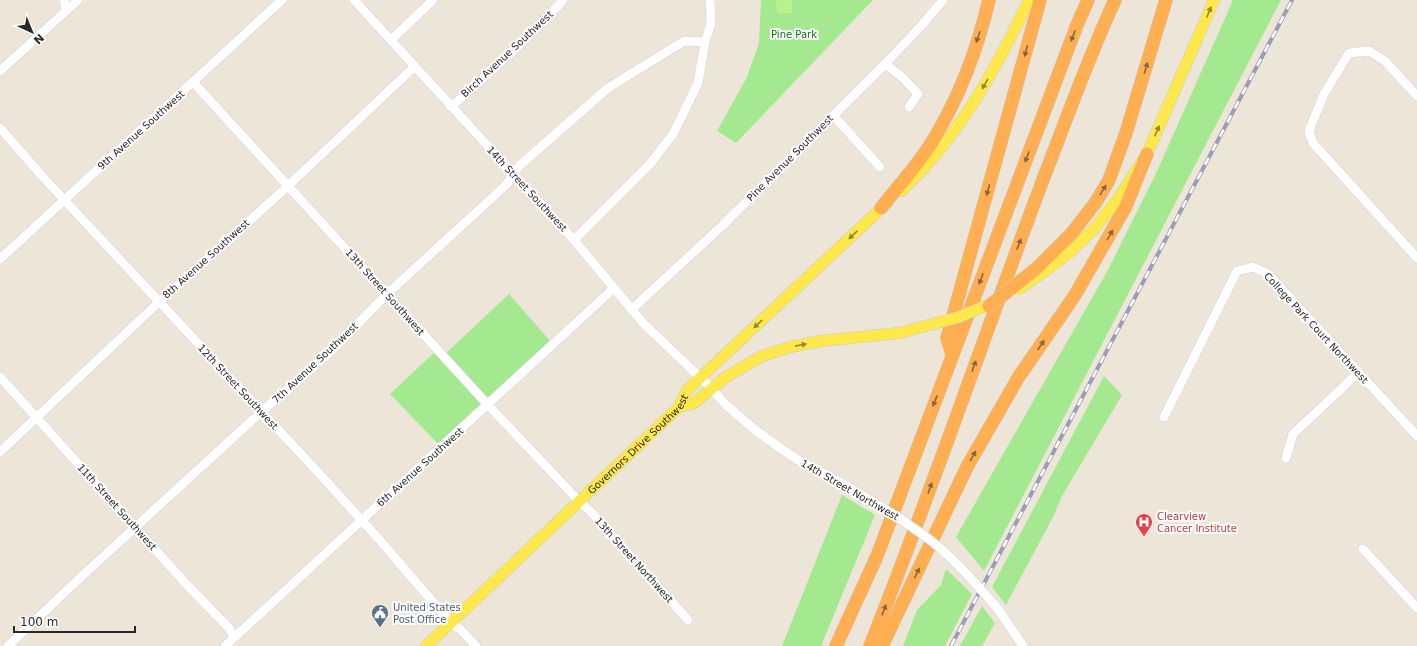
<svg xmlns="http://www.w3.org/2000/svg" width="1417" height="646" font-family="'DejaVu Sans',sans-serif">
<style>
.green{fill:#a4e98f}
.pitch{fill:#baf289}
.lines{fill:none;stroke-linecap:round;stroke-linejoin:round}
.minor-casing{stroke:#cdcfe3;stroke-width:10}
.major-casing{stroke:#cbcbcb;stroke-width:12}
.highway-casing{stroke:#cbcbcb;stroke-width:14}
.minor{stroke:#fff;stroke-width:9}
.major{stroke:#fee84c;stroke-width:11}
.highway{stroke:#ffaf51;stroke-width:13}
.rail-casing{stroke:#9b9cb5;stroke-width:4}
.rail{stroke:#fff;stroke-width:2.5;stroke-dasharray:8;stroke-linecap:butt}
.minor-bridge-casing{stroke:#cdcfe3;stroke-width:10;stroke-linecap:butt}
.major-bridge-casing{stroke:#cbcbcb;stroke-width:12;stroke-linecap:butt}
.highway-bridge-casing{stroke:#cbcbcb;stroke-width:14;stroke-linecap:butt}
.minor-bridge{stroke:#fff;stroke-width:9}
.major-bridge{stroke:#fee84c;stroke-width:11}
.highway-bridge{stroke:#ffaf51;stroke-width:13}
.oneway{fill:#93883a}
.oneway2{fill:#89653a}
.labels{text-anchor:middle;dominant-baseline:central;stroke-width:4;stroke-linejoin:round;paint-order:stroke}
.park-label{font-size:10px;fill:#1b6b12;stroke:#fff}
.street-label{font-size:10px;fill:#282828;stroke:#fff}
.health-label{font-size:10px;fill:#be3a42;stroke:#fff;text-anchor:start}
.service-label{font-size:10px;fill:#4e5e75;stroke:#fff;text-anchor:start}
</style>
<rect width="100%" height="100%" fill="#ede6d8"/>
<g class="green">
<polygon points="761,0 873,0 736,143 717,131 747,77 759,43"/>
<polygon points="1233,0 1281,0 984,571 956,537 1108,270 1158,169"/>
<polygon points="509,294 551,342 438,444 390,394 438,349 444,355"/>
<polygon points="1104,376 1122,395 1062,496 1052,519 1006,605 992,587"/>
<polygon points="842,495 875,515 821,646 782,646"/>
<polygon points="946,569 972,594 945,646 903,646 917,610 941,585"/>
<polygon points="982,606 995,623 982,646 960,646"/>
</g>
<polygon class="pitch" points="776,0 792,0 792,13 777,13"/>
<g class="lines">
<defs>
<g id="minor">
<polyline points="64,0 66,11"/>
<polyline points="354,0 574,240 643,323 711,388 726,405 754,429 780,448 798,460 847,486"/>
<polyline points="391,40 433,0"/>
<polyline points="885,64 902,77 918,94 909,107"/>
<polyline points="0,71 78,0"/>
<polyline points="193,82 488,405 579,501 591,512 688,620"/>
<polyline points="1417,96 1385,61 1369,51 1349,53 1324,94 1309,131 1313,143 1417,258"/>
<polyline points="451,107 510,54 558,6 563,0"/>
<polyline points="833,115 880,167"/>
<polyline points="0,128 42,176 315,469 377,537 451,623 461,630 476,646"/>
<polyline points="574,240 650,164 673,134 698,83 705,42 711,23 710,0"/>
<polyline points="0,259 282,0"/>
<polyline points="632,309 723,225 885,64 921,26 943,0"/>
<polyline points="0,377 188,586 229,628 234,637"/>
<polyline points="1164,417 1237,271 1253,267 1268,274 1417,436"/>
<polyline points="0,452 159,302 288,186 414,67"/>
<polyline points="1286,458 1293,434 1358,373"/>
<polyline points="1363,549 1417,608"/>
<polyline points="998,609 1023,646"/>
<polyline points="8,646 81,577 261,412 327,355 387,294 506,185 519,166 608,88 684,41 705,42"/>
<polyline points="225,646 614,288"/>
</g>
<g id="major">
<path d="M901 191C958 139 996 69 1029 0"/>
<polyline points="1069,253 1093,230 1118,199 1147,154 1214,0"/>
<polyline points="679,407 694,403 726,377 762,356 790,347 821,341 899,333"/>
<path id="s1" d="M426 646 679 407 687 390 700 378 888 202"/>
</g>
<g id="highway">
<path d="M881 208C899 185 921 162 935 137 960 95 978 47 989 0"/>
<polyline points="1072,233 1096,202 1109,180 1126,133 1166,0"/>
<polyline points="952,354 947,338 1040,0"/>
<polyline points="836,646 877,556 1077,25 1088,0"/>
<path d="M870 646C932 491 985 333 1044 177 1067 118 1088 58 1115 0"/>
<polyline points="882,646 967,467 1018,378 1075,295 1126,206 1147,154"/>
</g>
</defs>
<use href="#minor" class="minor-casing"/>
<use href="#major" class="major-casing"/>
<use href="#highway" class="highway-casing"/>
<use href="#minor" class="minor"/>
<use href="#major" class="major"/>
<use href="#highway" class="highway"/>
<defs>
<polyline id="rail" points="951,646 1292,0"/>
</defs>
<use href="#rail" class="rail-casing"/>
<use href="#rail" class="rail"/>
<defs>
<path id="minor-bridge" d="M847 486C877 504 907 522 934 543 958 563 978 586 998 609"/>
<g id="major-bridge">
<polyline points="1019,289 1042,273 1069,253"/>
<polyline points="899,333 959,317 995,302"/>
</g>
<polyline id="highway-bridge" points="989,306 1037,268 1072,233"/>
</defs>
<use href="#minor-bridge" class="minor-bridge-casing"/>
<use href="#major-bridge" class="major-bridge-casing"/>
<use href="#highway-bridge" class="highway-bridge-casing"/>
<use href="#minor-bridge" class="minor-bridge"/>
<use href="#major-bridge" class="major-bridge"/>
<use href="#highway-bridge" class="highway-bridge"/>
</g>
<defs><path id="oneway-solid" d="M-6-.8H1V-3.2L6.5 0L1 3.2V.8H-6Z"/></defs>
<g class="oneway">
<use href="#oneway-solid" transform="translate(1209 12) rotate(-67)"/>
<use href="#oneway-solid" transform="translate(985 84) rotate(120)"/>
<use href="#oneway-solid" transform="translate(1157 131) rotate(-67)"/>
<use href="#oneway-solid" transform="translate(853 235) rotate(137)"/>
<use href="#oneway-solid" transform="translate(758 324) rotate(137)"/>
<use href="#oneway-solid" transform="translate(801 345) rotate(-11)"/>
</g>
<g class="oneway2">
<use href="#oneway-solid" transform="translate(1073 36) rotate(111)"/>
<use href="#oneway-solid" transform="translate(978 37) rotate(108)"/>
<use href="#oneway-solid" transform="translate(1026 51) rotate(105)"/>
<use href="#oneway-solid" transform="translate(1146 68) rotate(-73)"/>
<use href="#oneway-solid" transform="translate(1027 157) rotate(111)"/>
<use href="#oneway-solid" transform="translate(988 190) rotate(105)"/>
<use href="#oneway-solid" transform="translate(1103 190) rotate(-59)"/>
<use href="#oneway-solid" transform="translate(1110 235) rotate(-60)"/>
<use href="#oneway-solid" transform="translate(1019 244) rotate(-69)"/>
<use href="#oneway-solid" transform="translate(981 279) rotate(111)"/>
<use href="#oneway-solid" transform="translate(1041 345) rotate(-56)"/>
<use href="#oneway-solid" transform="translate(974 366) rotate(-70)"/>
<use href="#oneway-solid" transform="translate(935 401) rotate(111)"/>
<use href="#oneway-solid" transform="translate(973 456) rotate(-60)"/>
<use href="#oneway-solid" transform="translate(930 488) rotate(-70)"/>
<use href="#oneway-solid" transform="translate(917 573) rotate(-64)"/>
<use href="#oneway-solid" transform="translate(884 610) rotate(-68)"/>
</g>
<defs>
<symbol id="hospital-pin" viewBox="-11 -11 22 30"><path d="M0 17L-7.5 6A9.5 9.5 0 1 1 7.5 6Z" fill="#e0444e" stroke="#fff"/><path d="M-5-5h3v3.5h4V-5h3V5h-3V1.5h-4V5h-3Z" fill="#fff"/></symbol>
<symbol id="civic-pin" viewBox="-11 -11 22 30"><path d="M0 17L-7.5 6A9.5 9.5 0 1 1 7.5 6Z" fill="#5c6f8a" stroke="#fff"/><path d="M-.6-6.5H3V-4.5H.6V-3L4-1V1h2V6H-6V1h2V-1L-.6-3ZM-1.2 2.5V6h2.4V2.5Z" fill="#fff"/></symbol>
</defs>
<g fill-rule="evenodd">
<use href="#hospital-pin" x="1134" y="512" width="20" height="27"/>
<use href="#civic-pin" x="370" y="603" width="20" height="27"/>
</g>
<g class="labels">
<g class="park-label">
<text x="794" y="34">Pine Park</text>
</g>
<g class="street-label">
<text transform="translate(507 54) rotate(-43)">Birch Avenue Southwest</text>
<text transform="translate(141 130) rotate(-42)">9th Avenue Southwest</text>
<text transform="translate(790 158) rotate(-45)">Pine Avenue Southwest</text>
<text transform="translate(527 189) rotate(47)">14th Street Southwest</text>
<text transform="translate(206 259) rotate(-42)">8th Avenue Southwest</text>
<text transform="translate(385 292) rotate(48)">13th Street Southwest</text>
<text transform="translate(1316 328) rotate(47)">College Park Court Northwest</text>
<text transform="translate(315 363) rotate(-43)">7th Avenue Southwest</text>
<text transform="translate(238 387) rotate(47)">12th Street Southwest</text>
<text stroke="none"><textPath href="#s1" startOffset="293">Governors Drive Southwest</textPath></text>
<text transform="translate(420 467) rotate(-42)">6th Avenue Southwest</text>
<text transform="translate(850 490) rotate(30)">14th Street Northwest</text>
<text transform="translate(117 507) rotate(48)">11th Street Southwest</text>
<text transform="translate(634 560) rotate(48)">13th Street Northwest</text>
</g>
<g class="health-label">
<text x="1157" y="516">Clearview<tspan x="1157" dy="12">Cancer Institute</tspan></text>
</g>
<g class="service-label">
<text x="393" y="607">United States<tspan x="393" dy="12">Post Office</tspan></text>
</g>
</g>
<g transform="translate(32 32) rotate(136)" stroke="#ffffff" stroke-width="3" paint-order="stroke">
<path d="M0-3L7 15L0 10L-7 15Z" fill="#282828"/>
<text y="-6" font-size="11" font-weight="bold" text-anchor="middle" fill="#282828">N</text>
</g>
<path d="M14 626v6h121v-6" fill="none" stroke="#282828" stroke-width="2"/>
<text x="20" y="626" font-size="12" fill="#282828" stroke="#ffffff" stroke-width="3" paint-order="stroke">100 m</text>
</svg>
